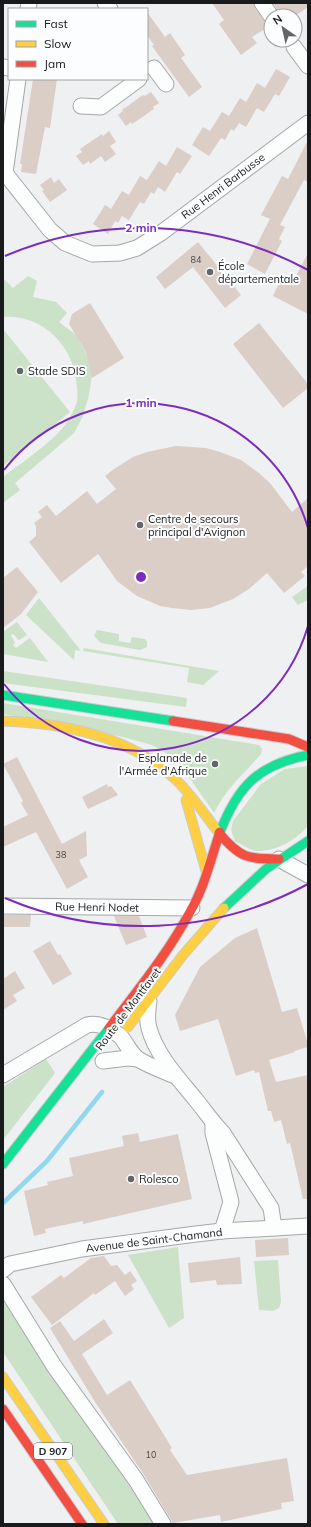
<svg xmlns="http://www.w3.org/2000/svg" width="311" height="1527" font-family="Mulish,sans-serif">
<style>
.green{fill:#cbe1c8}
.lines{fill:none;stroke-linecap:round;stroke-linejoin:round}
.stream{stroke:#93d7ee;stroke-width:4.5}
.building{fill:#dbcec7}
.street-casing{stroke:#a5a7a8;stroke-width:17}
.fast-casing{stroke:#cbcccd;stroke-width:11}
.slow-casing{stroke:#cbcccd;stroke-width:11}
.jam-casing{stroke:#cbcccd;stroke-width:11}
.street{stroke:#fcfdfd;stroke-width:15}
.fast{stroke:#16e098;stroke-width:9}
.slow{stroke:#ffcf43;stroke-width:9}
.jam{stroke:#f24e42;stroke-width:9}
.ring{fill:none;stroke:#7b2cbf;stroke-width:2}
.poi-dot{fill:#646567;stroke:#fbfdfe;stroke-width:1.5}
.labels{text-anchor:middle;dominant-baseline:central;stroke-width:4;stroke-linejoin:round;paint-order:stroke}
.number-label{font-size:9px;fill:#4a4747}
.shield{fill:#fbfdfe;stroke:#5d5e60;stroke-width:1}
.shield-label{font-size:10px;font-weight:bold;fill:#191a1c}
.street-label{font-size:11px;fill:#191a1c;stroke:#fbfdfe}
.poi-label{font-size:11px;fill:#191a1c;stroke:#fbfdfe;text-anchor:start}
.centre{fill:#7b2cbf;stroke:#fbfdfe;stroke-width:2}
.ring-label{font-size:12px;text-anchor:middle;font-weight:bold;fill:#7b2cbf;stroke:#fbfdfe;stroke-width:4;stroke-linejoin:round;paint-order:stroke}
</style>
<rect width="100%" height="100%" fill="#eef0f2"/>
<g class="green">
<path d="M28 276 37 281 33 297 56 302 67 313 59 322 76 335 87 355 92 375 89 395 83 416 74 433 15 483 20 490 3 503V477C21 463 56 440 68 421 71 416 74 410 76 405 79 398 77 388 76 380 72 344 41 314 3 317V282L5 280 13 288Z"/>
<polygon points="3,329 70,412 3,466"/>
<polygon points="308,586 308,600 298,605 292,597"/>
<polygon points="39,598 81,651 75,650 74,660 26,615"/>
<polygon points="17,622 27,635 19,640 13,634 11,635 15,643 13,645 16,648 30,638 48,662 3,654 3,632"/>
<polygon points="97,630 119,634 119,641 130,643 132,637 145,639 147,642 147,647 140,650 101,643 94,636"/>
<polygon points="84,648 219,671 203,685 187,682 189,668 83,651"/>
<polygon points="3,671 187,698 186,707 3,683"/>
<path d="M3 703 259 745 262 749 261 754C243 775 227 787 214 813L184 770 168 754 152 745 123 737 3 714Z"/>
<path d="M308 766V826C296 840 277 851 258 851 251 851 241 844 235 841L231 830 233 821 261 784 285 769Z"/>
<polygon points="46,1059 55,1073 3,1140 3,1087"/>
<polygon points="178,1247 184,1318 169,1328 128,1255"/>
<polygon points="278,1260 281,1302 279,1308 273,1311 259,1310 254,1261"/>
<polygon points="3,1301 111,1455 155,1524 118,1524 3,1352"/>
</g>
<g class="lines">
<polyline class="stream" points="3,1203 47,1161 102,1092"/>
</g>
<g class="building">
<polygon points="212,3 253,3 255,8 264,21 271,25 252,37 257,43 241,55 219,24 224,20"/>
<polygon points="273,3 308,3 308,7 295,16 280,16 278,11"/>
<polygon points="147,12 165,37 170,33 185,55 181,58 202,87 189,97 152,46 154,45 147,35"/>
<polygon points="276,69 290,77 279,96 275,94 264,112 257,108 246,127 239,123 234,131 231,129 225,140 221,138 209,156 192,145 203,127 210,131 222,112 229,116 240,98 246,102 257,83 265,88"/>
<polygon points="33,79 57,79 50,128 45,127 36,174 21,172 22,164 20,164"/>
<polygon points="151,92 159,103 153,107 154,109 132,124 131,122 126,126 118,115 123,111 122,110 143,95 145,96"/>
<polygon points="109,131 116,142 110,146 116,154 105,162 101,156 90,164 89,161 83,165 76,156 82,152 80,149 102,134 103,136"/>
<polygon points="308,140 308,182 304,180 280,225 285,227 279,239 282,241 265,274 247,264 270,219 261,215 282,176 288,179"/>
<polygon points="177,147 192,156 180,174 177,172 165,192 158,187 154,194 151,192 144,204 140,202 129,220 122,216 118,223 115,221 108,234 93,224 105,205 111,209 122,191 129,195 140,176 147,180 159,161 166,166"/>
<polygon points="51,177 54,183 59,179 67,190 50,202 42,191 44,190 40,185"/>
<polygon points="198,242 241,295 225,308 193,267 165,289 156,277"/>
<polygon points="308,253 308,314 273,296 283,275 294,280"/>
<polygon points="90,303 124,358 92,378 86,352 69,324 72,314"/>
<polygon points="259,323 308,384 308,388 283,408 233,344"/>
<polygon points="176,446 206,448 220,452 241,460 259,473 270,483 292,512 308,498 308,566 301,572 305,576 284,593 267,573 249,589 233,599 210,608 191,610 172,608 160,606 137,596 117,581 98,554 61,583 29,542 36,536 36,526 34,523 42,517 38,512 47,505 56,516 87,491 97,504 116,489 105,476 114,469 133,457 147,452"/>
<polygon points="17,567 38,592 21,614 3,628 3,578"/>
<polygon points="17,757 62,844 86,831 87,856 79,860 88,877 67,889 36,832 3,847 3,827 28,815 21,803 23,801 3,764"/>
<polygon points="107,784 108,787 111,786 118,795 88,809 82,797"/>
<polygon points="3,915 31,915 30,927 3,927"/>
<polygon points="114,916 139,916 147,937 126,945"/>
<polygon points="257,928 282,1012 297,1008 308,1044 308,1047 294,1051 295,1052 269,1060 276,1082 308,1075 308,1199 303,1199 290,1143 287,1144 281,1120 274,1122 271,1111 268,1111 259,1072 255,1073 254,1070 236,1076 218,1019 180,1031 175,1015 200,967 235,938"/>
<polygon points="50,941 58,955 60,954 72,974 53,985 33,951"/>
<polygon points="15,971 25,988 13,995 17,1001 3,1010 3,979"/>
<polygon points="138,1133 140,1142 178,1134 192,1199 83,1224 83,1221 45,1229 46,1233 34,1236 24,1191 48,1185 47,1182 73,1176 69,1158 124,1146 122,1136"/>
<polygon points="288,1238 289,1255 256,1257 255,1240"/>
<polygon points="104,1256 111,1266 117,1265 125,1275 130,1271 137,1281 131,1285 134,1289 125,1296 115,1281 95,1295 94,1293 52,1325 31,1297 61,1275 64,1278 91,1258"/>
<polygon points="240,1257 242,1284 217,1285 216,1280 190,1283 188,1263"/>
<polygon points="104,1319 113,1333 82,1354 107,1395 130,1380 172,1448 170,1450 187,1475 287,1458 294,1501 281,1503 282,1509 221,1522 220,1515 173,1523 144,1475 95,1402 50,1328 60,1321 74,1341"/>
</g>
<g class="lines">
<defs>
<g id="street">
<polyline points="105,3 110,9"/>
<polyline points="262,3 271,16"/>
<polyline points="28,9 29,3"/>
<polyline points="294,47 308,66"/>
<polyline points="3,67 9,68"/>
<polyline points="154,68 166,84"/>
<polyline points="81,106 101,107 139,79"/>
<polyline points="5,173 50,230 65,243 92,254 120,253 137,248 161,233 308,123"/>
<polyline points="3,174 5,173 18,79"/>
<polyline points="279,859 308,875"/>
<polyline points="3,906 192,908"/>
<path d="M149 1001C148 1010 146 1019 149 1028 156 1055 179 1079 196 1100 205 1111 213 1123 223 1133L271 1208 274 1228"/>
<polyline points="103,1061 128,1058 138,1059"/>
<path d="M3 1075 87 1025C99 1022 112 1029 121 1037 127 1044 130 1053 138 1059 149 1066 164 1071 175 1076"/>
<polyline points="213,1123 213,1133 231,1202 222,1231"/>
<polyline points="3,1270 10,1264 82,1249 196,1234 222,1231 308,1226"/>
<polyline points="3,1284 54,1366 136,1480 163,1524"/>
</g>
<g id="fast">
<polyline points="3,695 173,721"/>
<path d="M220 832C238 786 258 765 308 755"/>
<polyline points="224,908 266,869 308,841"/>
<polyline points="3,1164 109,1028"/>
</g>
<g id="slow">
<path d="M3 721C62 723 128 736 173 777 191 793 204 814 219 833"/>
<polyline points="186,800 206,871"/>
<polyline points="128,1027 183,955 224,908"/>
<polyline points="3,1377 104,1524"/>
</g>
<g id="jam">
<polyline points="173,721 289,739 308,747"/>
<path d="M219 833C240 858 247 859 279 859"/>
<path d="M109 1028C138 990 169 952 191 910 205 886 211 858 220 832"/>
<polyline points="3,1409 82,1524"/>
</g>
</defs>
<use href="#street" class="street-casing"/>
<use href="#fast" class="fast-casing"/>
<use href="#slow" class="slow-casing"/>
<use href="#jam" class="jam-casing"/>
<use href="#street" class="street"/>
<use href="#fast" class="fast"/>
<use href="#slow" class="slow"/>
<use href="#jam" class="jam"/>
</g>
<g class="ring">
<path d="M308 626A174 174 0 0 1 4 684M4 470A174 174 0 0 1 308 528"/>
<path d="M308 884A349 349 0 0 1 5 898M5 256A349 349 0 0 1 308 270"/>
</g>
<g class="poi-dot">
<circle cx="210" cy="272" r="4"/>
<circle cx="20" cy="371" r="4"/>
<circle cx="140" cy="525" r="4"/>
<circle cx="215" cy="764" r="4"/>
<circle cx="131" cy="1179" r="4"/>
</g>
<g class="labels">
<g class="number-label">
<text x="196" y="259">84</text>
<text x="61" y="854">38</text>
<text x="151" y="1454">10</text>
</g>
<rect class="shield" x="34" y="1443" width="38" height="16" rx="3"/>
<g class="shield-label">
<text x="53" y="1451">D 907</text>
</g>
<g class="street-label">
<text transform="translate(223 186) rotate(-37)">Rue Henri Barbusse</text>
<text transform="translate(97 907) rotate(1)">Rue Henri Nodet</text>
<text transform="translate(128 1009) rotate(-53)">Route de Montfavet</text>
<text transform="translate(154 1240) rotate(-7)">Avenue de Saint-Chamand</text>
</g>
<g class="poi-label">
<text x="218" y="266">École<tspan x="218" dy="13">départementale</tspan></text>
<text x="28" y="371">Stade SDIS</text>
<text x="148" y="519">Centre de secours<tspan x="148" dy="13">principal d'Avignon</tspan></text>
<text x="207" y="758" text-anchor="end">Esplanade de<tspan x="207" dy="13">l'Armée d'Afrique</tspan></text>
<text x="139" y="1179">Rolesco</text>
</g>
</g>
<circle cx="141" cy="577" r="6" class="centre"/>
<g class="ring-label">
<text x="141" y="232">2 min</text>
<text x="141" y="407">1 min</text>
</g>
<rect width="311" height="1527" fill="none" stroke="#191a1c" stroke-width="8"/>
<rect x="8" y="8" width="140" height="72" fill="#fbfdfe" stroke="#a1a2a4"/>
<rect x="16" y="21" width="20" height="6" fill="#16e098" stroke="#a1a2a4"/>
<text x="44" y="28" font-size="12" fill="#191a1c">Fast</text>
<rect x="16" y="41" width="20" height="6" fill="#ffcf43" stroke="#a1a2a4"/>
<text x="44" y="48" font-size="12" fill="#191a1c">Slow</text>
<rect x="16" y="61" width="20" height="6" fill="#f24e42" stroke="#a1a2a4"/>
<text x="44" y="68" font-size="12" fill="#191a1c">Jam</text>
<g transform="translate(283 28) rotate(326)"><circle r="19" fill="#fbfdfe" stroke="#a1a2a4"/>
<path d="M0-3L7 15L0 10L-7 15Z" fill="#646567"/>
<text y="-6" font-size="11" font-weight="bold" text-anchor="middle" fill="#191a1c">N</text>
</g>
</svg>
